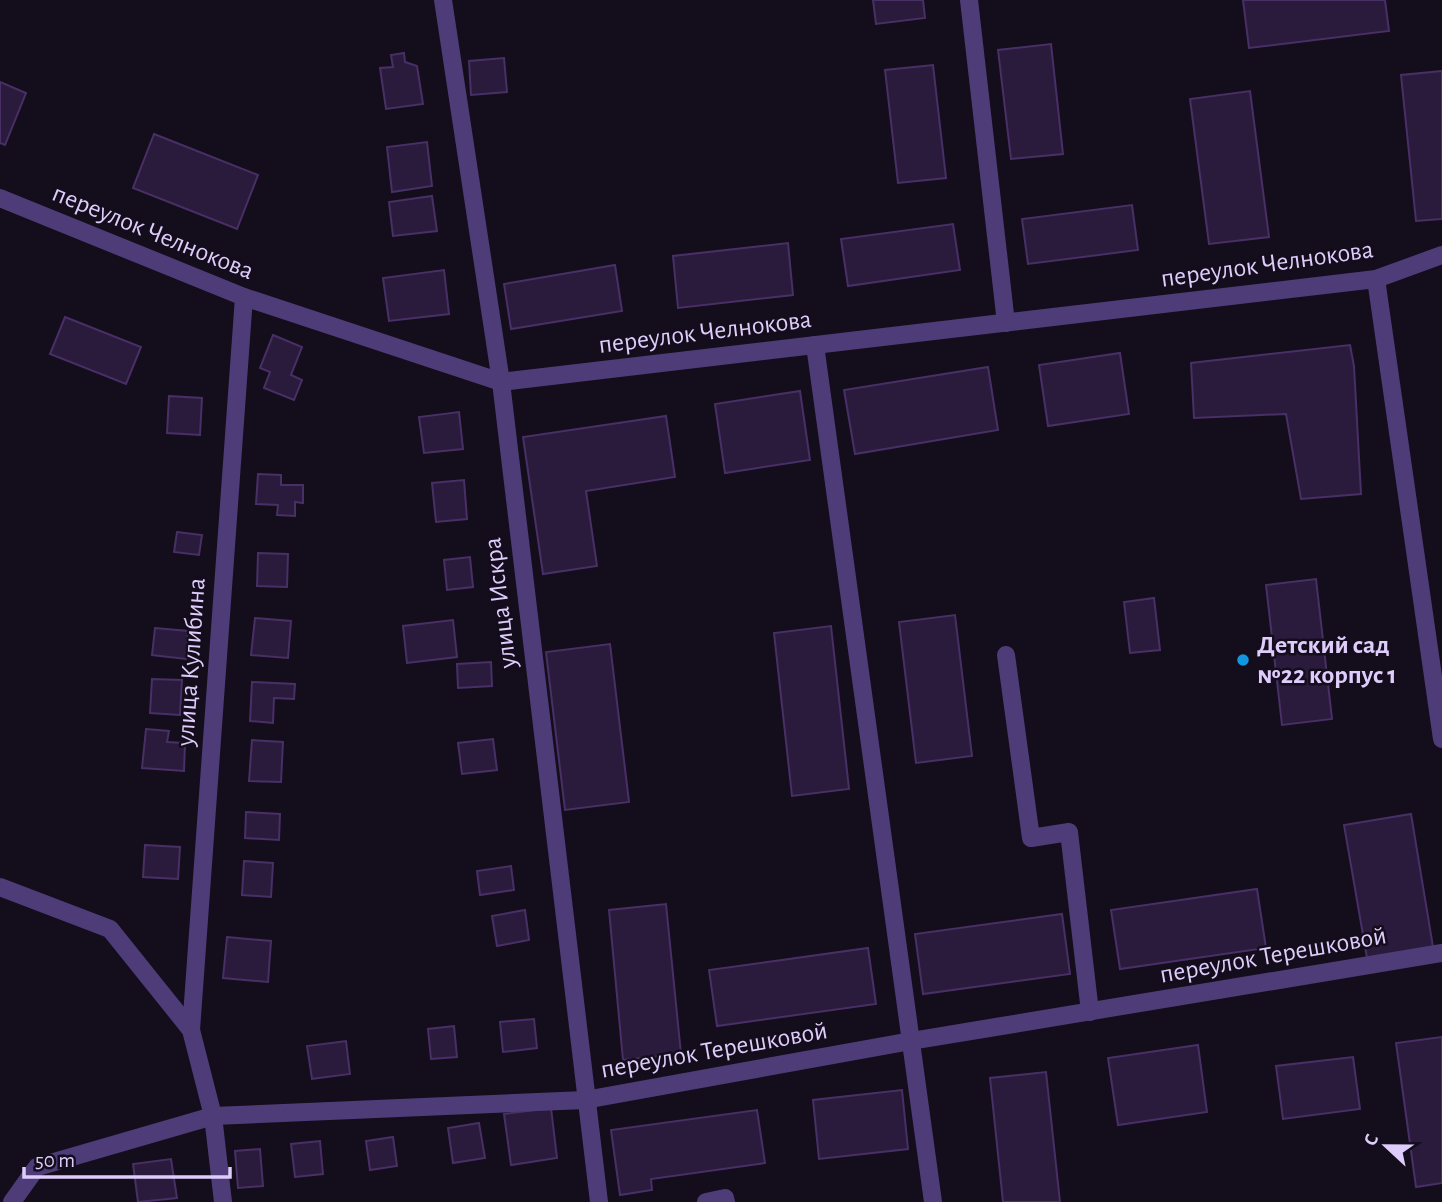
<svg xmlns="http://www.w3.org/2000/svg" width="1442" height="1202" font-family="'Alegreya Sans',sans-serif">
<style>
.building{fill:#2a1b3c;stroke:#482f66;stroke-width:2}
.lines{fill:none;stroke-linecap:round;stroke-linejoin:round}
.minor{stroke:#4e3c78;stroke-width:18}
.poi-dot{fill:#1296e1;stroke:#140d1c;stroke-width:2.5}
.labels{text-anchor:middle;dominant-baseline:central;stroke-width:5;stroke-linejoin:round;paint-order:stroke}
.street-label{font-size:26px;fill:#deccfb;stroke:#140d1c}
.poi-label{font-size:26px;font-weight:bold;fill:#deccfb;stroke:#140d1c;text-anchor:start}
</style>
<rect width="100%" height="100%" fill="#140d1c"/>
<g class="building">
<polygon points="873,0 923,0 925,18 876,24"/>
<polygon points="1243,0 1385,0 1389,31 1249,48"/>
<polygon points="1051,44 1063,154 1011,159 998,50"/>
<polygon points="404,53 405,62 417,66 423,104 386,109 380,68 393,67 391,55"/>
<polygon points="504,58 507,92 471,95 469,61"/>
<polygon points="933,65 946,178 898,183 885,70"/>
<polygon points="1442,71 1442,219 1416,221 1401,75"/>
<polygon points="0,82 26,93 5,145 0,143"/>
<polygon points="1250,91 1269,237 1209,244 1190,99"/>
<polygon points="154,134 258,175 237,229 133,188"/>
<polygon points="427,142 432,186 392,192 387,147"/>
<polygon points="432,196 437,231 393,236 389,202"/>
<polygon points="1132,205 1138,250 1028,264 1022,219"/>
<polygon points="953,224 960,270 848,286 841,239"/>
<polygon points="788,243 793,295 678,308 673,256"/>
<polygon points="615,265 622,311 511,329 504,284"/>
<polygon points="444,270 449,314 389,321 383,278"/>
<polygon points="65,317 141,347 126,384 50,354"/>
<polygon points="273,335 302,347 291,375 302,380 294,400 264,388 270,372 260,368"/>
<polygon points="1350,345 1354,366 1361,494 1301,499 1286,414 1194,418 1191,363"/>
<polygon points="1120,353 1129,414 1048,426 1039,365"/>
<polygon points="988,367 998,430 855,454 844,390"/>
<polygon points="800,391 810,460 725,473 715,404"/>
<polygon points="169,396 202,398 200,435 167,433"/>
<polygon points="459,412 463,449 424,453 419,417"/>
<polygon points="666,416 675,477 586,491 597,566 543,574 523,437"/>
<polygon points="258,474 281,475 281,485 303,485 303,503 295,502 295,516 277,515 278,505 256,504"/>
<polygon points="464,480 467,519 436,522 432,483"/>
<polygon points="177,532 202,535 199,555 174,552"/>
<polygon points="258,553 288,554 287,587 257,586"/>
<polygon points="470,557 473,587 447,590 444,560"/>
<polygon points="1316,579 1332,719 1282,725 1266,585"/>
<polygon points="1154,598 1160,650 1130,653 1124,602"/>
<polygon points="955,615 972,756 916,763 899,622"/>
<polygon points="255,618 291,621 288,658 251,655"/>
<polygon points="453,620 457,657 407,663 403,626"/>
<polygon points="831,626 849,789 792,796 774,633"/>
<polygon points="155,628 188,631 186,659 152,655"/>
<polygon points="610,644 629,802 565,810 546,652"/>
<polygon points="491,662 492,686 458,688 457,664"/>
<polygon points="152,679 182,680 180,715 150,713"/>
<polygon points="252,682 295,684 294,699 274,698 273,723 250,721"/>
<polygon points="146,729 169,731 167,742 185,743 184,771 142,768"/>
<polygon points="493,739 497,770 462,774 458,743"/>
<polygon points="252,740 283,742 281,782 249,781"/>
<polygon points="246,812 280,814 279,840 245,838"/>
<polygon points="1411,814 1433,947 1367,958 1344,825"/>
<polygon points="145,845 180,847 178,879 143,877"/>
<polygon points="244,861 273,863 271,897 242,895"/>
<polygon points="511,866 514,890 480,895 477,871"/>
<polygon points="1257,889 1266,948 1120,969 1111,910"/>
<polygon points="666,904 681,1054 623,1060 609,910"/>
<polygon points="525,910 529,940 497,946 492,916"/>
<polygon points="1062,914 1070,974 923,994 915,934"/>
<polygon points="227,937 271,941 268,982 223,978"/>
<polygon points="868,948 876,1004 717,1026 709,970"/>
<polygon points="534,1019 537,1048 503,1052 500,1022"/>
<polygon points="454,1026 457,1057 431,1059 428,1029"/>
<polygon points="1442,1037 1442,1183 1416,1187 1396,1043"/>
<polygon points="346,1041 350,1074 312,1079 307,1046"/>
<polygon points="1198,1045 1207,1112 1118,1125 1108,1058"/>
<polygon points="1353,1057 1360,1109 1283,1119 1276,1066"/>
<polygon points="1046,1072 1060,1202 1003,1202 990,1078"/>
<polygon points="902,1090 908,1149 819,1159 813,1100"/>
<polygon points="551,1108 557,1158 511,1165 504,1114"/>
<polygon points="757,1110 765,1163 651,1179 652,1190 620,1195 611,1130"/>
<polygon points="479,1123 485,1158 453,1163 448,1128"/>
<polygon points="393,1137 397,1166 370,1170 366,1141"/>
<polygon points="320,1141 323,1174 295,1177 291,1144"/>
<polygon points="260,1149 263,1186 238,1188 235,1151"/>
<polygon points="171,1159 177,1198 138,1202 133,1164"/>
</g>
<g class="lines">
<g class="minor">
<polyline points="443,0 501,382 599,1202"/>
<polyline points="969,0 1006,323"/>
<polyline points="0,198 244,297 501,382 1376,279 1442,255"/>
<polyline points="1376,279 1442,739"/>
<polyline points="815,345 933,1202"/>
<polyline points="1006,655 1031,838 1069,832 1090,1012"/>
<polyline points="0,887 110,929 191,1030 213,1116 223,1202"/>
<polyline points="191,1030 244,297"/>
<polyline points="12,1202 37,1167 213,1116 585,1100 911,1041 1442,953"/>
<polyline points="706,1202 725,1198 726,1202"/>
</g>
</g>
<circle class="poi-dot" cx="1243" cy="660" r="7"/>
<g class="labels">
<g class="street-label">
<text transform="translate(153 232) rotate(22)">переулок Челнокова</text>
<text transform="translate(1267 264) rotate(-8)">переулок Челнокова</text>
<text transform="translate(705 332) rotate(-7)">переулок Челнокова</text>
<text transform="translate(500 603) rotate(-97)">улица Искра</text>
<text transform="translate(191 662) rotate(-86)">улица Кулибина</text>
<text transform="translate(1273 955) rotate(-10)">переулок Терешковой</text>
<text transform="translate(714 1050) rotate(-10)">переулок Терешковой</text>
</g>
<g class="poi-label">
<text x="1257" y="645">Детский сад<tspan x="1257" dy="30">№22 корпус 1</tspan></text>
</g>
</g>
<g transform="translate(1386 1146) rotate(292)" stroke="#140d1c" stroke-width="5" paint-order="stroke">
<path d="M0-5L12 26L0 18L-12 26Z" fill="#deccfb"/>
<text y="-10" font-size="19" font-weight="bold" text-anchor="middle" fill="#deccfb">С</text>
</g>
<path d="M24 1167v10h206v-10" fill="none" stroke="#deccfb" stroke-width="3.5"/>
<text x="35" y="1167" font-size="21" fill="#deccfb" stroke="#140d1c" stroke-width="5" paint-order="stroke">50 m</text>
</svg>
